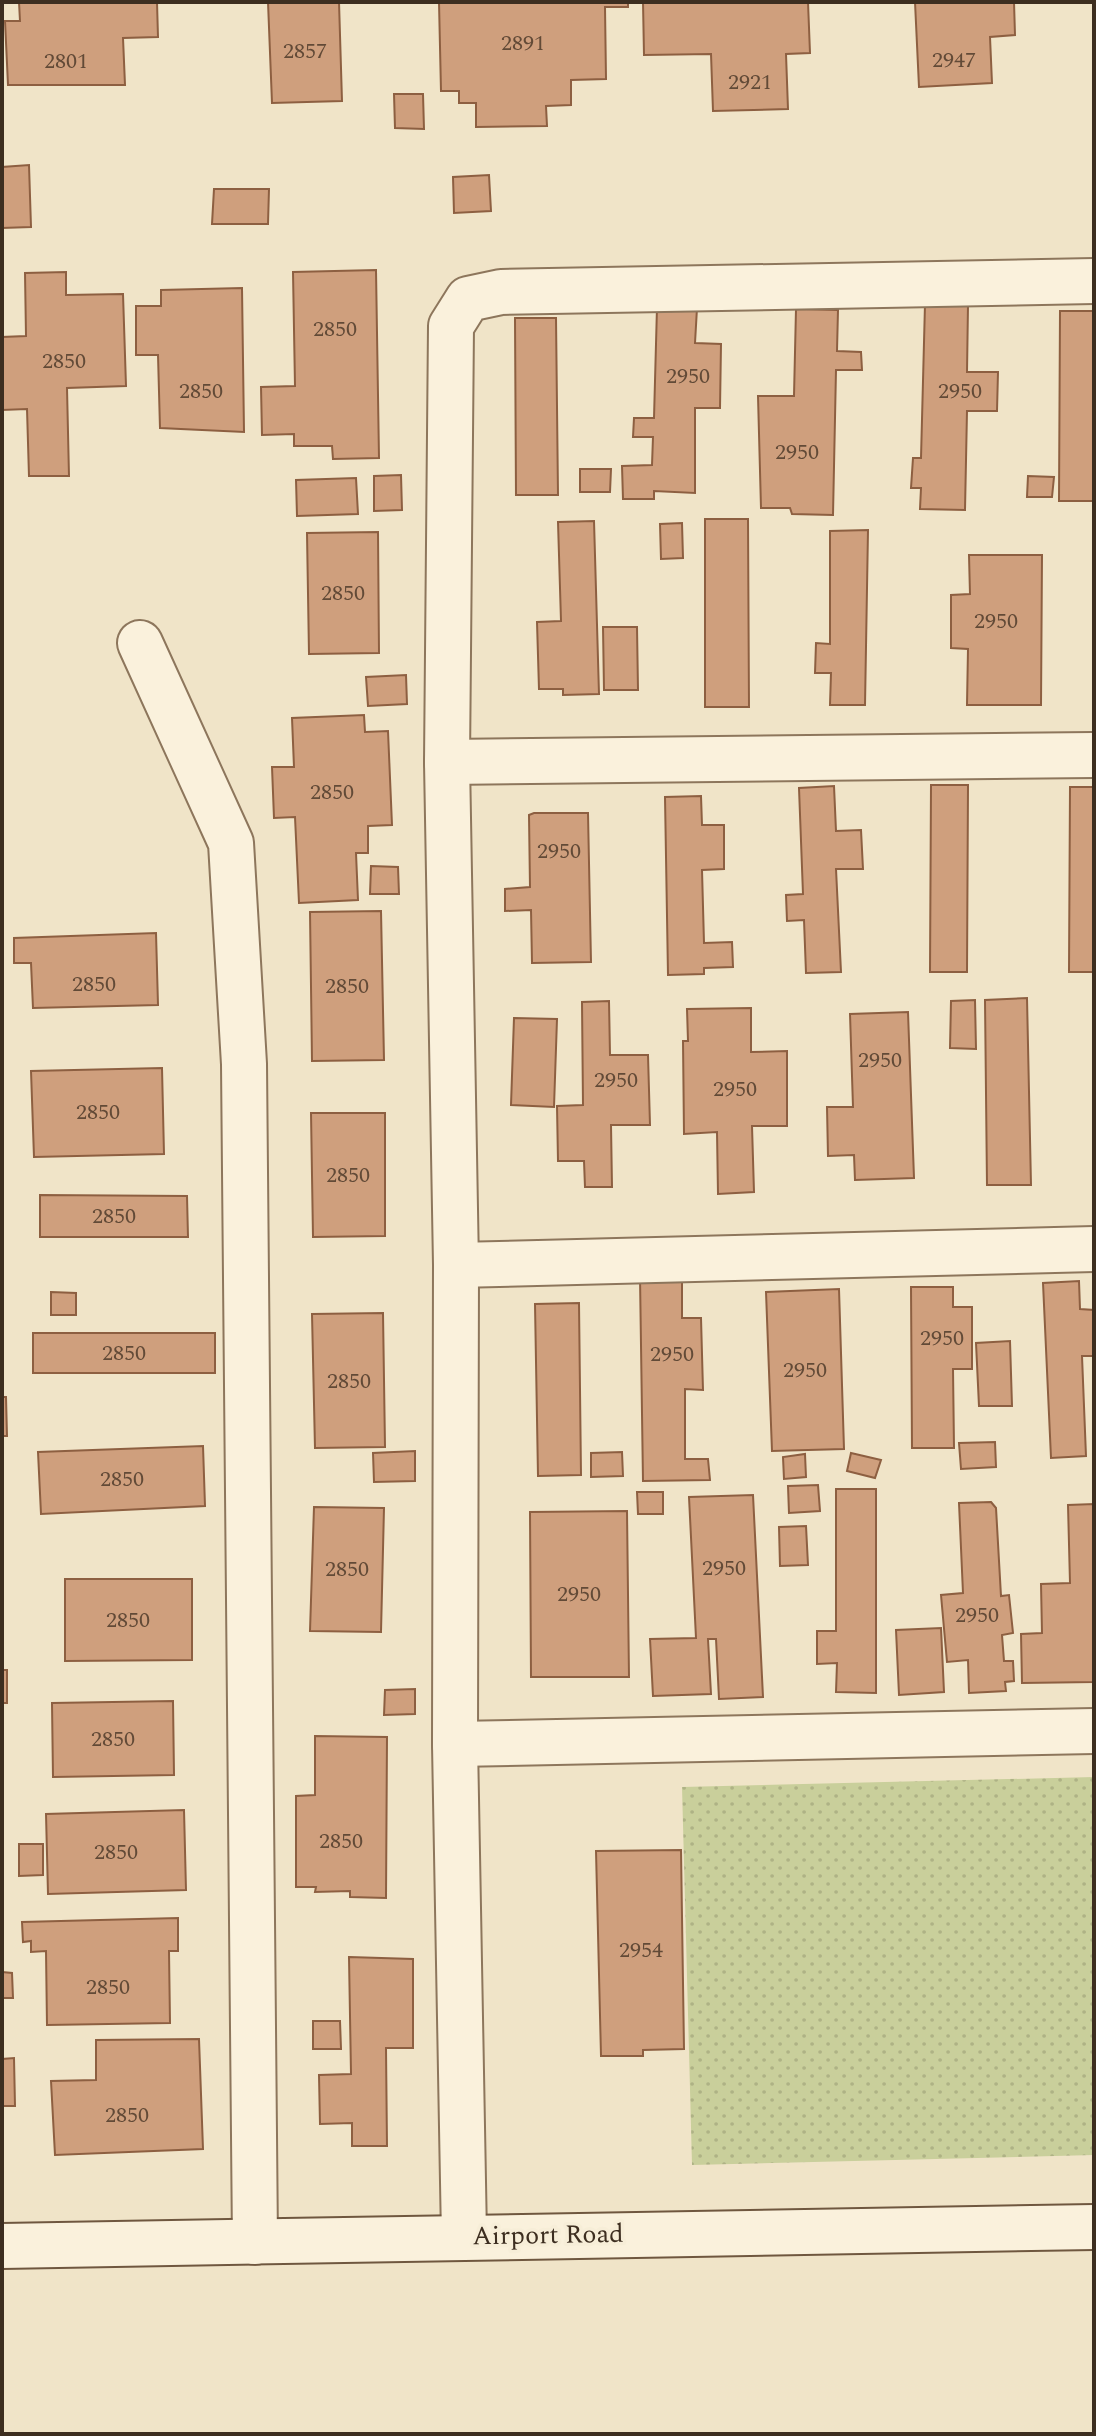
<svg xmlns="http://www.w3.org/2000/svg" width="1096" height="2436" font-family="Spectral,serif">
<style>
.grass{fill:url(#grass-dots)}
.building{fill:#cf9f7d;stroke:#8d5f41;stroke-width:2}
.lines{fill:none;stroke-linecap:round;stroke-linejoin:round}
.street-casing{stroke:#8d765c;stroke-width:48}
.secondary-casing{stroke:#6f573f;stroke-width:48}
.street{stroke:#faf1dc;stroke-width:44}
.secondary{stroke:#faf1dc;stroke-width:44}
.labels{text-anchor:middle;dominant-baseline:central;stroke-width:7;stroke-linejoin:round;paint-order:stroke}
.number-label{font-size:22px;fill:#624a37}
.street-label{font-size:26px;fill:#3d2e20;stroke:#f7eed8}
</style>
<defs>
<pattern id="grass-dots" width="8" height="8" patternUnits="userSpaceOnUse" patternTransform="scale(2)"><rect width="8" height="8" fill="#c9cf9b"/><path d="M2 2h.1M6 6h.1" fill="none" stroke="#aeb285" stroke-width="1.8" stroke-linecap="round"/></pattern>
</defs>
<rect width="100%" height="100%" fill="#f0e4c8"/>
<polygon class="grass" points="1094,1777 1094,2155 692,2165 682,1787"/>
<g class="building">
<polygon points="19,2 157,2 158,37 123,38 125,85 8,85 5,21 20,21"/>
<polygon points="268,2 339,2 342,101 272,103"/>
<polygon points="439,2 628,2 628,7 605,7 606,79 571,80 571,105 546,106 547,126 476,127 476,103 459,103 459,91 441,91"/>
<polygon points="643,2 808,2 810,53 786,54 788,109 713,111 711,54 644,55"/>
<polygon points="915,2 1014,2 1015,35 990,37 992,83 919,87"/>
<polygon points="394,94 423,94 424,129 395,128"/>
<polygon points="29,165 31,227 2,228 2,167"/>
<polygon points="489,175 491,211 454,213 453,177"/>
<polygon points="214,189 269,189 268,224 212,224"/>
<polygon points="376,270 379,458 333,459 332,446 294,446 294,434 262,435 261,387 295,386 293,272"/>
<polygon points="66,272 66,295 123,294 126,386 67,388 69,476 29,476 27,409 2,410 2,337 26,336 25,273"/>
<polygon points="242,288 244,432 160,428 158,355 136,355 136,306 161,306 161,290"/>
<polygon points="925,304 968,305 967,372 998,372 997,411 967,411 965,510 920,509 921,488 911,488 913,458 921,458"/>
<polygon points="657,307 697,308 695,343 721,344 720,408 695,408 695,493 654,491 654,499 623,499 622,466 652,465 653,437 633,437 634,418 654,418"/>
<polygon points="796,309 838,310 837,351 861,352 862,370 836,370 833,515 792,514 790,508 761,508 758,396 794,396"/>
<polygon points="1060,311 1094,311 1094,501 1059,501"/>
<polygon points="515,318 556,318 558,495 516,495"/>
<polygon points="580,469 611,469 610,492 580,492"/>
<polygon points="401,475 402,510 374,511 374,476"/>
<polygon points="1028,476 1054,477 1052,497 1027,497"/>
<polygon points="356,478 358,514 297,516 296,480"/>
<polygon points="705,519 748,519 749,707 705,707"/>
<polygon points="594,521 599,694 563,695 563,689 539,689 537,622 561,621 558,522"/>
<polygon points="682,523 683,558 661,559 660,524"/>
<polygon points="868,530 865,705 830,705 831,673 815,673 816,643 830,644 830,531"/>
<polygon points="378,532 379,653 309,654 307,533"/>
<polygon points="969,555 1042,555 1041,705 967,705 968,649 951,648 951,595 970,594"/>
<polygon points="603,627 637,627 638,690 604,690"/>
<polygon points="406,675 407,704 368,706 366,677"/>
<polygon points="364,715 365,732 388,731 392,825 368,826 368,853 356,853 358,900 299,903 295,817 274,818 272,767 294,767 292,718"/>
<polygon points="931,785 968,785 967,972 930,972"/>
<polygon points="834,786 836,831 861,830 863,869 836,869 841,972 806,973 804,920 787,921 786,895 803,894 799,788"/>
<polygon points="1070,787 1094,787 1094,972 1069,972"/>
<polygon points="701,796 702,825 724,825 724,869 702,870 704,943 732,942 733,967 704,968 704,974 668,975 665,797"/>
<polygon points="534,813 588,813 591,962 532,963 531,910 505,911 505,889 530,887 529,815"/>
<polygon points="371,866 398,867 399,894 370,894"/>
<polygon points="381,911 384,1060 312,1061 310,912"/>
<polygon points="156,933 158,1005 33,1008 31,963 14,963 14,938"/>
<polygon points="1027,998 1031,1185 987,1185 985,1000"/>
<polygon points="975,1000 976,1049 950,1048 951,1001"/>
<polygon points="609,1001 610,1055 648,1055 650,1125 611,1125 612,1187 585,1187 584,1161 558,1161 557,1106 583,1105 582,1002"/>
<polygon points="751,1008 751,1052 787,1051 787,1126 752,1126 754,1192 718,1194 717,1132 684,1134 683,1041 688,1041 687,1009"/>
<polygon points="908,1012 914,1178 855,1180 854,1155 828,1156 827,1107 853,1107 850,1014"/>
<polygon points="514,1018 557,1019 554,1107 511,1105"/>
<polygon points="162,1068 164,1154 34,1157 31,1071"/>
<polygon points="311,1113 385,1113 385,1236 313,1237"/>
<polygon points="40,1195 187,1196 188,1237 40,1237"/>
<polygon points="682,1276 682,1318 701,1318 703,1390 685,1389 685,1459 708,1459 710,1480 643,1481 640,1277"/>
<polygon points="1079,1281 1080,1309 1094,1310 1094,1356 1082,1356 1086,1456 1051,1458 1043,1283"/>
<polygon points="911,1287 953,1287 953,1307 972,1307 972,1369 953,1369 954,1448 912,1448"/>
<polygon points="839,1289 844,1449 772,1451 766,1292"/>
<polygon points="51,1292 76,1293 76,1315 51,1315"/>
<polygon points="579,1303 581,1475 538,1476 535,1304"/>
<polygon points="383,1313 385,1447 315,1448 312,1314"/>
<rect x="33" y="1333" width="182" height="40"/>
<polygon points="1010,1341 1012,1406 979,1406 976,1343"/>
<polygon points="2,1397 6,1397 7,1436 2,1436"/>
<polygon points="995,1442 996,1467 961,1469 959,1443"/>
<polygon points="203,1446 205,1506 41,1514 38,1452"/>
<polygon points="415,1451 415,1481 374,1482 373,1453"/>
<polygon points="622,1452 623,1476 591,1477 591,1453"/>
<polygon points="851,1453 881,1460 875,1478 847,1471"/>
<polygon points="805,1454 806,1477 784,1479 783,1457"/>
<polygon points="818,1485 820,1511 789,1513 788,1486"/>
<polygon points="836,1489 876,1489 876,1693 836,1692 837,1663 817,1664 817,1631 836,1631"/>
<polygon points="637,1492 663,1492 663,1514 638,1514"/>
<polygon points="753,1495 763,1697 719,1699 716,1639 708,1639 711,1694 653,1696 650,1639 696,1638 689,1497"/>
<polygon points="991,1502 996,1508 1001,1596 1009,1595 1013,1633 1002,1635 1004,1661 1013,1661 1014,1681 1005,1682 1006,1691 969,1693 968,1660 947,1662 941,1595 963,1593 959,1503"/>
<polygon points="1094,1504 1094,1682 1022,1683 1021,1634 1042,1633 1041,1584 1070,1583 1068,1505"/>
<polygon points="314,1507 384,1508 381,1632 310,1631"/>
<polygon points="627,1511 629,1677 531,1677 530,1512"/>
<polygon points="806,1526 808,1565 780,1566 779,1527"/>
<polygon points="65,1579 192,1579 192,1660 65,1661"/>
<polygon points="941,1628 944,1692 899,1695 896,1630"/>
<rect x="2" y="1670" width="5" height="33"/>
<polygon points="415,1689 415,1714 384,1715 385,1690"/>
<polygon points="173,1701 174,1775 53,1777 52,1703"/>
<polygon points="315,1736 387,1737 386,1898 350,1897 350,1891 315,1892 316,1887 296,1887 296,1796 315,1795"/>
<polygon points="184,1810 186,1890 48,1894 46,1814"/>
<polygon points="19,1844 43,1844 43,1875 19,1876"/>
<polygon points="681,1850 684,2049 643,2050 643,2056 601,2056 596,1851"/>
<polygon points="178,1918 178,1951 169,1951 170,2023 47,2025 46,1951 31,1952 31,1941 23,1942 22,1922"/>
<polygon points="349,1957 413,1959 413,2048 386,2048 387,2146 352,2146 352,2123 320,2124 319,2075 351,2074"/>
<polygon points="2,1972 12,1973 13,1998 2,1998"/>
<polygon points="313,2021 340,2021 341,2049 313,2049"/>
<polygon points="199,2039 203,2149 55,2155 51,2081 96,2080 96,2040"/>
<polygon points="14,2058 15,2106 2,2106 2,2059"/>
</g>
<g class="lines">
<defs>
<g id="street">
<polyline points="140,643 231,843 244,1064 255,2242"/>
<polyline points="447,762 1094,755"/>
<polyline points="456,1265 1094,1249"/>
<polyline points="455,1744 1094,1731"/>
<polyline points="464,2236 455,1744 456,1265 447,762 451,326 468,299 501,292 1094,281"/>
</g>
<polyline id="secondary" points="2,2246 1094,2227"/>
</defs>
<use href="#street" class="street-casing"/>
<use href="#secondary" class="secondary-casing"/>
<use href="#street" class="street"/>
<use href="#secondary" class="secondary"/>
</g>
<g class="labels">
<g class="number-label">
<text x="523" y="43">2891</text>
<text x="305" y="51">2857</text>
<text x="954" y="60">2947</text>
<text x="66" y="61">2801</text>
<text x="750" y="82">2921</text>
<text x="335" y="329">2850</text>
<text x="64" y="361">2850</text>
<text x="688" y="376">2950</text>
<text x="201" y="391">2850</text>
<text x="960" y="391">2950</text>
<text x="797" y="452">2950</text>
<text x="343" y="593">2850</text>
<text x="996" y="621">2950</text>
<text x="332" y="792">2850</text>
<text x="559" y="851">2950</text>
<text x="94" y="984">2850</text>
<text x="347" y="986">2850</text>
<text x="880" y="1060">2950</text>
<text x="616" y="1080">2950</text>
<text x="735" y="1089">2950</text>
<text x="98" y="1112">2850</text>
<text x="348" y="1175">2850</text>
<text x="114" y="1216">2850</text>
<text x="942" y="1338">2950</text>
<text x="124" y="1353">2850</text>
<text x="672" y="1354">2950</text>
<text x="805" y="1370">2950</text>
<text x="349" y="1381">2850</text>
<text x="122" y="1479">2850</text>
<text x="724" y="1568">2950</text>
<text x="347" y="1569">2850</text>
<text x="579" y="1594">2950</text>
<text x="977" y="1615">2950</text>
<text x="128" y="1620">2850</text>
<text x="113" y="1739">2850</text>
<text x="341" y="1841">2850</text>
<text x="116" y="1852">2850</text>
<text x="641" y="1950">2954</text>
<text x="108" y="1987">2850</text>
<text x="127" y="2115">2850</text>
</g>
<g class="street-label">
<text transform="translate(548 2235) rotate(-1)">Airport Road</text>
</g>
</g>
<rect width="1096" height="2436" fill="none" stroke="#3d2e20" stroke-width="8"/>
</svg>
